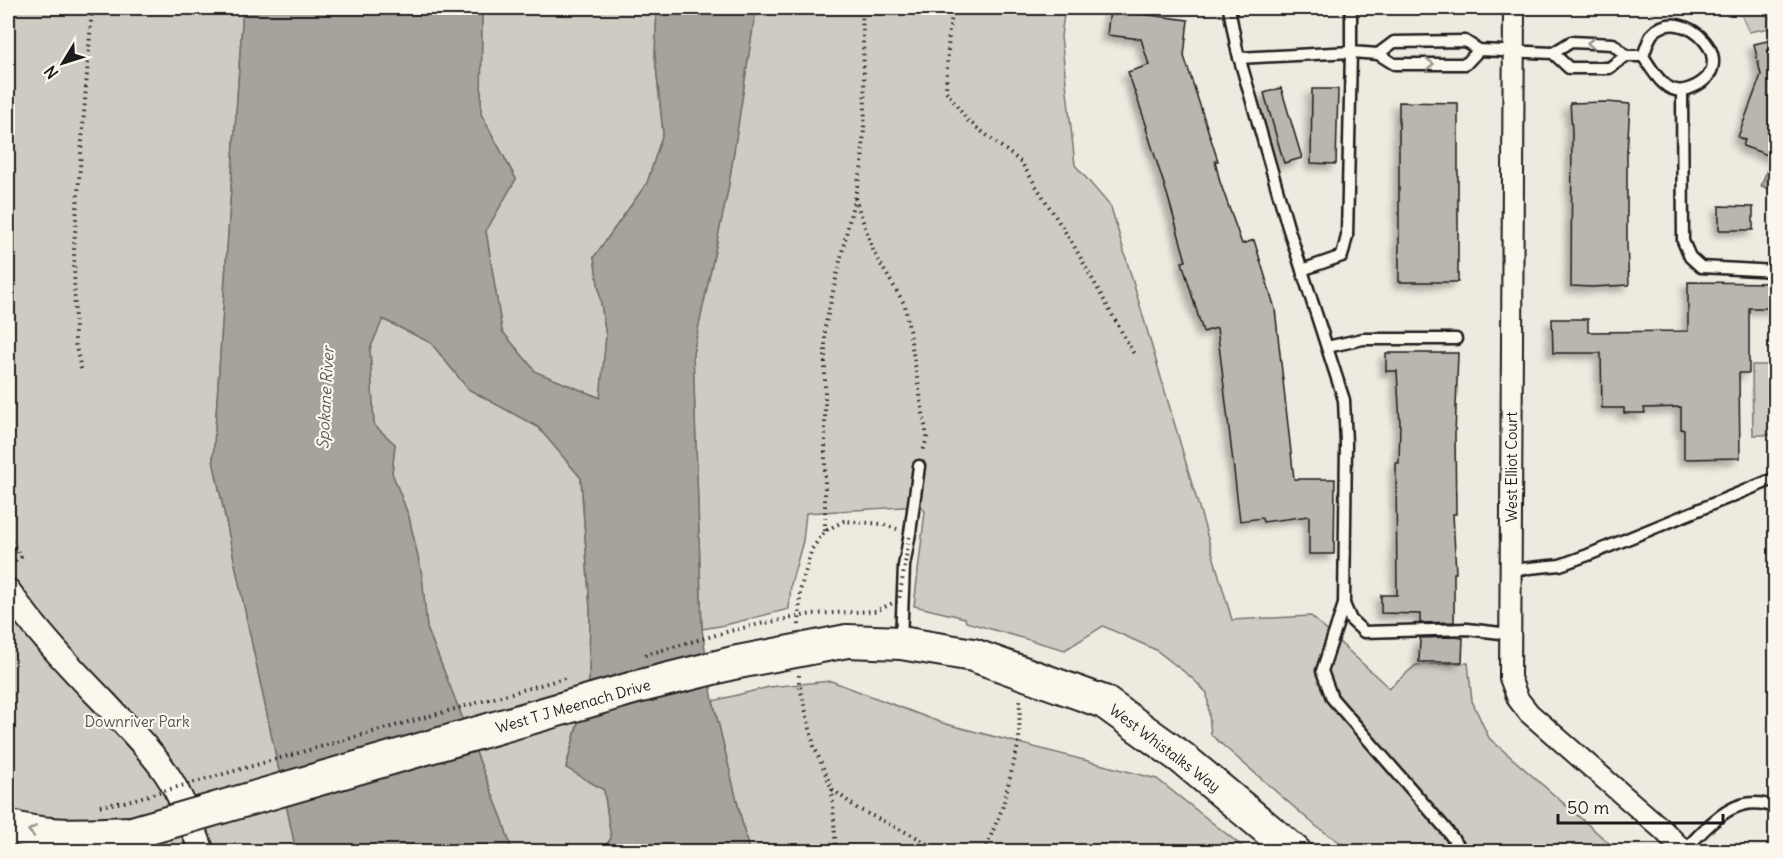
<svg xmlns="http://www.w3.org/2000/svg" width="1783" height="859" font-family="Delius,sans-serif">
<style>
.green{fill:#ceccc2;stroke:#75746f;stroke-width:1.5}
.water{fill:#a6a39d;stroke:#6f6d69;stroke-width:1.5}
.building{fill:#b9b6af;stroke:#1c1c1c;stroke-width:1.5;filter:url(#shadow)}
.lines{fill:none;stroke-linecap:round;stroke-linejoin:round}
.service-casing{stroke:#1c1c1c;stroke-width:15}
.minor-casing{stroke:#1c1c1c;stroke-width:24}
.tertiary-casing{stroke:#1c1c1c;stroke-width:28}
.primary-casing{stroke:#1c1c1c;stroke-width:36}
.path{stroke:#1c1c1c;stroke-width:4;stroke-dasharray:1.5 4.5;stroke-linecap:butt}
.service{stroke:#fbf7ec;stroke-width:10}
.minor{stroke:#fbf7ec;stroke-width:20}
.tertiary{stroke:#fbf7ec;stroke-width:24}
.primary{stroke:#fbf7ec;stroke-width:32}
.primary-bridge-casing{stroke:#1c1c1c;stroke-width:36;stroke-linecap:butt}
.path-bridge{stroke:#1c1c1c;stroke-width:4;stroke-dasharray:1.5 4.5;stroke-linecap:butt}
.primary-bridge{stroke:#fbf7ec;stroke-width:32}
.oneway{stroke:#97948e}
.labels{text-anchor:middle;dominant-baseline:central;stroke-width:4.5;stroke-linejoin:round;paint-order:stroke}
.street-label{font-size:15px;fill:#1c1c1c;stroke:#fbf7ec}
.park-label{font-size:15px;fill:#51514e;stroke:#fbf7ec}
.water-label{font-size:16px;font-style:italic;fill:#5a5956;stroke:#fbf7ec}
</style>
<defs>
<filter id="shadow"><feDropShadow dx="-5.5" dy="5.5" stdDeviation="3" flood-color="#0004"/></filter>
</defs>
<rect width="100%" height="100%" fill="#eeeadf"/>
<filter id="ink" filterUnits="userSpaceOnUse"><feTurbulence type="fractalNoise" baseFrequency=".0167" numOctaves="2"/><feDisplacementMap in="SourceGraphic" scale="12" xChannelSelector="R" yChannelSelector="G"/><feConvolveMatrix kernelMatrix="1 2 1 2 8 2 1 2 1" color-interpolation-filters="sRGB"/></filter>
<g filter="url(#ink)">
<g class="green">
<polygon points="8,8 243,8 213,460 296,851 8,851"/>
<polygon points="482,8 657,8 655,56 663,133 647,183 594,257 606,336 601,398 536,372 502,331 486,231 516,179 481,114"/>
<polygon points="756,8 1065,8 1061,36 1075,165 1111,207 1232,620 1311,616 1389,688 1416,665 1468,663 1472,701 1489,738 1618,851 1353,851 1317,827 1211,735 1207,693 1192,678 1156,650 1103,626 1065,650 966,622 965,618 914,606 925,511 919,506 806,513 803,541 791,584 789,609 725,625 702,629 693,353 728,190"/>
<polygon points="1734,8 1775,8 1775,27 1749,32 1742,16"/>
<polygon points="382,319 431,343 468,389 538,427 581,478 590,609 589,681 566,767 604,790 611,838 603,851 512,851 503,821 427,628 422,575 409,517 392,473 395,444 374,425 370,349"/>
<polygon points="1752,365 1775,365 1775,435 1753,435"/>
<polygon points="831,681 942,723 1157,779 1248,851 749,851 713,701 769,687"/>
</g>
<g class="water">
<polygon points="243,8 482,8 481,114 516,179 486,231 502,331 536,372 600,398 606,336 594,257 647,183 663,133 655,56 657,8 756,8 728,190 693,353 702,629 713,701 749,851 603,851 611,838 604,790 566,768 589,681 590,609 581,478 538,427 468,389 431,343 383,319 370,349 374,425 395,444 392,473 409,517 422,575 427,628 503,821 512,851 296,851 213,460"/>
<polygon points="1768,167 1775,169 1775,191 1761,186"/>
</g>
<g class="building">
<polygon points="1110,10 1188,20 1184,56 1218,161 1215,161 1220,182 1242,244 1254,240 1275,309 1294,479 1335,479 1334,554 1309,554 1309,516 1263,522 1262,518 1240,521 1217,328 1203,332 1182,262 1186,261 1168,197 1146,128 1147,127 1128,72 1149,65 1141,39 1107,35"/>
<polygon points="1776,39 1776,158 1743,146 1745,140 1738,137 1761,75 1754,44"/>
<polygon points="1281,88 1302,158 1284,163 1264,93"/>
<polygon points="1312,89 1338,89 1336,164 1311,163"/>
<polygon points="1399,102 1458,103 1458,282 1399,282"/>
<polygon points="1607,102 1630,104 1627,153 1627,245 1629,285 1592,287 1571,286 1572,131 1570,103"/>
<polygon points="1719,206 1753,207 1753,230 1719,230"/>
<polygon points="1688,282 1776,283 1776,308 1749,308 1749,373 1739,373 1740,458 1684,459 1684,430 1681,429 1681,407 1644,408 1645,413 1624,413 1624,408 1602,408 1601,353 1553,353 1552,319 1588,319 1588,332 1688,331"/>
<polygon points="1386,353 1458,353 1455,435 1456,514 1453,514 1456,573 1454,573 1454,622 1420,623 1420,614 1381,613 1381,595 1397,595 1396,463 1399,463 1400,424 1397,371 1386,371"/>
<polygon points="1454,637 1463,638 1462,662 1419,662 1420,638"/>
</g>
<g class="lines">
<defs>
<g id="service">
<polyline points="1229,8 1237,50 1253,105 1288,227 1344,400 1346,443 1344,604 1351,620 1364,632 1467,629 1509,634"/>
<polyline points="1351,8 1351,52 1378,54 1394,64 1466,64 1479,50"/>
<polyline points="1378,54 1394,42 1465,41 1479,50 1553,53 1571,42 1613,44 1626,56 1609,68 1569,68 1553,53"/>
<path d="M1626 56H1643C1653 71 1666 97 1688 89 1749 68 1683 0 1652 34 1648 40 1646 49 1643 56"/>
<polyline points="1239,58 1351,52 1347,236 1342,256 1302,270"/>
<polyline points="1682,91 1683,241 1690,257 1701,267 1776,271"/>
<polyline points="1327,347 1363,339 1456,339"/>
<polyline points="1510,570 1560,565 1588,555 1776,478"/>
<polyline points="1344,604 1322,671 1332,698 1445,828 1463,852"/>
<polyline points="901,640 904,566 910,533 919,466"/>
<path d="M1684 850C1710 825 1736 790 1776 808"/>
</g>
<polyline id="minor" points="1514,8 1510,678 1518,699 1529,713 1663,830 1685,852"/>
<path id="tertiary" d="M8 591C36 631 71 668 106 704 126 726 149 748 166 773 182 797 192 825 202 852"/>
<g id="primary">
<polyline points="847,641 901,643 973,655 1104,702 1182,758 1295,852"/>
<path d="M8 826C46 839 92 834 132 833"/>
</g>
</defs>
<use href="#service" class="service-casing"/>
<use href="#minor" class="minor-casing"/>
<use href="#tertiary" class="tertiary-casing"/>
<use href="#primary" class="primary-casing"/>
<g class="path">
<polyline points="954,8 949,31 946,91 967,120 1021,162 1074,246 1135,356"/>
<polyline points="855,198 874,253 905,305 927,437 923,452"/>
<polyline points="81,369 75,343 74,246 92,8"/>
<polyline points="825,531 825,327 862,165 865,109 862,8"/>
<polyline points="8,536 21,557 8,566"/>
<polyline points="799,625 800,591 812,549 825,531 844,521 883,524 897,529"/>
<polyline points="799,675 799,683 814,746 832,789 858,809 918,838 940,852"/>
<polyline points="832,789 836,852"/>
<polyline points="100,806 124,802"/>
<polyline points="984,852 1002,809 1019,742 1020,699"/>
</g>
<use href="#service" class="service"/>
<use href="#minor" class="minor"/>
<use href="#tertiary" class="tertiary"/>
<use href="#primary" class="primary"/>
<defs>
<polyline id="primary-bridge" points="132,833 637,687 733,663 847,641"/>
</defs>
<use href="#primary-bridge" class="primary-bridge-casing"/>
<g class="path-bridge">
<polyline points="645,655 730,631 760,624 812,614 876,611 899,600 910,533"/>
<polyline points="124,802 565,678"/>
</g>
<use href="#primary-bridge" class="primary-bridge"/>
</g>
<defs><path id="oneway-chevron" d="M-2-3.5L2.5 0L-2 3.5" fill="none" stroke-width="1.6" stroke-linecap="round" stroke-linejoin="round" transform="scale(1.5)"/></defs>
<g class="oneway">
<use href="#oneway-chevron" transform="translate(1591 43) rotate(-177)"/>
<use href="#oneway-chevron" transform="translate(1430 64) rotate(-1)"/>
<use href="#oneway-chevron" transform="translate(32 831) rotate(-171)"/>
</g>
</g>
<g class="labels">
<g class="street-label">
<text transform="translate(1511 467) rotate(-90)">West Elliot Court</text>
<text transform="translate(573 706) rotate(-16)">West T J Meenach Drive</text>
<text transform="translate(1165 748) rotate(37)">West Whistalks Way</text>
</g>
<g class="park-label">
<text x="137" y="721">Downriver Park</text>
</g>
<g class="water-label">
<text transform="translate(325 398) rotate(-87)">Spokane River</text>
</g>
</g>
<rect width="1783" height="859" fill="none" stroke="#fbf7ec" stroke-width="30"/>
<rect x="15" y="15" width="1753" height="829" fill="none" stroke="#1c1c1c" stroke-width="2" filter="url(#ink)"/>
<g transform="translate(63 63) rotate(232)" stroke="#fbf7ec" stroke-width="4.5" paint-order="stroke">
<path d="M0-4.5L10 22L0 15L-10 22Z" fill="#1c1c1c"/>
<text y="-9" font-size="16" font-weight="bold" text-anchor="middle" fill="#1c1c1c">N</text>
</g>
<path d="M1558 814v9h165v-9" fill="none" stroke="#1c1c1c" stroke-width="3"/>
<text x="1567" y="814" font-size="18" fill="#1c1c1c" stroke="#fbf7ec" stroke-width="4.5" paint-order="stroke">50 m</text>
</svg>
